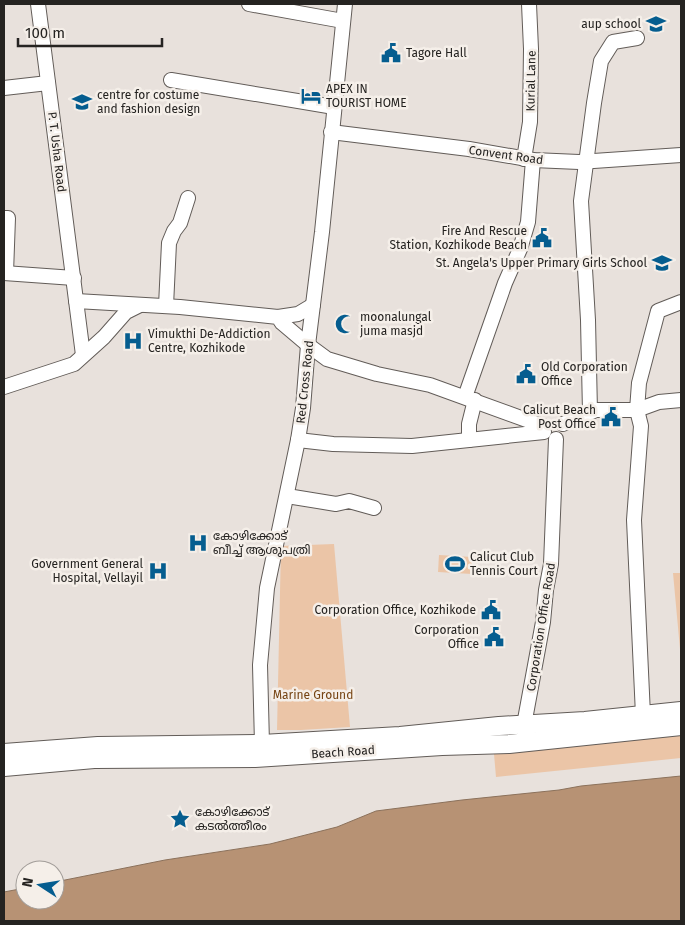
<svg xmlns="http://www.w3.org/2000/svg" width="685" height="925" font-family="'Fira Sans','Noto Sans Malayalam',sans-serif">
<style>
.green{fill:#ebc5a7}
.water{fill:#b79274;stroke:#8b715b}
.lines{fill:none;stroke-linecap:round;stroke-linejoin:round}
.minor-casing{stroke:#625c58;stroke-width:16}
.major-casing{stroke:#625c58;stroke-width:20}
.minor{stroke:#fff;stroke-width:14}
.major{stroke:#fff;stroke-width:18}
.labels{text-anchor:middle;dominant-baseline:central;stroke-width:5;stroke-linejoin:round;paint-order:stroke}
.poi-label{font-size:12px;fill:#252321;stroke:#f5efe9;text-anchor:start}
.street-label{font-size:12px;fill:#252321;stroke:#f5efe9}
.park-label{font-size:12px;fill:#764413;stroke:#f5efe9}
</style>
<rect width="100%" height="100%" fill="#e8e1dc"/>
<g class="green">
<polygon points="334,544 350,727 301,730 277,730 281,546"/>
<polygon points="439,555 472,557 472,574 438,572"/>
<polygon points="673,573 681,573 680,649"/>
<polygon points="681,734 681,758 496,777 494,754"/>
</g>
<polygon class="water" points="681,776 681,921 4,921 4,892 25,888 25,900 55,900 55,882 165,860 270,844 337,827 376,811 462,800 559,790 581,786"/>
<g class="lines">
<defs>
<g id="minor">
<polyline points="38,4 83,355"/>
<polyline points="249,4 343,21"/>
<polyline points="171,80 334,107"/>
<polyline points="4,88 48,83"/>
<polyline points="331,132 469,149 533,160 579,162 681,155"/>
<polyline points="524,159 530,122 531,49 529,4"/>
<polyline points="4,218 8,218 6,273"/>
<polyline points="4,273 74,278"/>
<polyline points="76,301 180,307 278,317 282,323 308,345 327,359 377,374 430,385 543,426"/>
<polyline points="166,306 169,243 174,231 180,223 188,198"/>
<polyline points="278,317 298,314 313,305"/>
<polyline points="4,387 74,364 104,337 126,312 140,305"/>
<polyline points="465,397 505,283 520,249 528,222 533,160"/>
<polyline points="590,412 588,320 581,201 594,103 601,61 613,42 637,38"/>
<polyline points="563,424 596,410 637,410 659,402 681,400"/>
<polyline points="298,440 333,444 412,446 544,432"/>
<polyline points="469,440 469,424 475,400"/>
<polyline points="287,496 336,504 349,501 374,508"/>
<polyline points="643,715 634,520 641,426 637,410 639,383 658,311 681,302"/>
<polyline points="525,733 524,725 543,622 546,590 551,564 556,439"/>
<polyline points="264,752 262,744 260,665 267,588 298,440 303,408 308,345 322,232 345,4"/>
</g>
<g id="major">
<polyline points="4,753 98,746 262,744 400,736 499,726 585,721 681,711"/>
<polyline points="4,767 94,759 255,758 442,746 509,744 681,726"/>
</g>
</defs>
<use href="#minor" class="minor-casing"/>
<use href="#major" class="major-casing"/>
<use href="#minor" class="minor"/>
<use href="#major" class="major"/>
</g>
<defs>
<symbol id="school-bare" viewBox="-9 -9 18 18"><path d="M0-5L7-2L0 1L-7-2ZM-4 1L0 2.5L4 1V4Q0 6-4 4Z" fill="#055d8f" stroke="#f5efe9" stroke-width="2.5" paint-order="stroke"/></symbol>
<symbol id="civic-bare" viewBox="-9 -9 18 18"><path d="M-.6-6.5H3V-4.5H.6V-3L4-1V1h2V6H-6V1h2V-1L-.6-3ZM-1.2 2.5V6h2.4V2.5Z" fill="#055d8f" stroke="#f5efe9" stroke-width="2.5" paint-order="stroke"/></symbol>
<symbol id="hotel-bare" viewBox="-9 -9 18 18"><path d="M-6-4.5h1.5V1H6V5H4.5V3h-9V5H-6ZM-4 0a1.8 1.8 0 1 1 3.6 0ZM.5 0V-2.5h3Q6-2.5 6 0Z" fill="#055d8f" stroke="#f5efe9" stroke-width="2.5" paint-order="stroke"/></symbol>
<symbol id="university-bare" viewBox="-9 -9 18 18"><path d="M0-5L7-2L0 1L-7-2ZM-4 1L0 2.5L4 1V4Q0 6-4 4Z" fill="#055d8f" stroke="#f5efe9" stroke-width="2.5" paint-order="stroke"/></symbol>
<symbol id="mosque-bare" viewBox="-9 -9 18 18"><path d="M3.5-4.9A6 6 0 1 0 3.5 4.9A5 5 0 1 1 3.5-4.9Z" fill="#055d8f" stroke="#f5efe9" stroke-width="2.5" paint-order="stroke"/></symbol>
<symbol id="hospital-bare" viewBox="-9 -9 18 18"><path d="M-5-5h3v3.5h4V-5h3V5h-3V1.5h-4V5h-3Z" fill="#055d8f" stroke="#f5efe9" stroke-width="2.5" paint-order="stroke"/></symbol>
<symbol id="stadium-bare" viewBox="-9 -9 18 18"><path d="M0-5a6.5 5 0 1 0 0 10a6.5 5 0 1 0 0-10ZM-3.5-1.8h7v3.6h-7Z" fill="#055d8f" stroke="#f5efe9" stroke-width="2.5" paint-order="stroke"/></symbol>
<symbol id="sight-bare" viewBox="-9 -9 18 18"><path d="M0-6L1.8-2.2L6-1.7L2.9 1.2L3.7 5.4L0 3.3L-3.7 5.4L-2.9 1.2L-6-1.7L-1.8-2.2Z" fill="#055d8f" stroke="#f5efe9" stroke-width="2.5" paint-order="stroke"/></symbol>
</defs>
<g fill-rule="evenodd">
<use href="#school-bare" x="642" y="10" width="28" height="28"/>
<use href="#civic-bare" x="377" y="39" width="28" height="28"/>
<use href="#hotel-bare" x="297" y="82" width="28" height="28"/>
<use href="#university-bare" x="68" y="88" width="28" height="28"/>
<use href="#civic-bare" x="528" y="224" width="28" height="28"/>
<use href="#school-bare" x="648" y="249" width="28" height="28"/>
<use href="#mosque-bare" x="331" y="310" width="28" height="28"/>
<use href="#hospital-bare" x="119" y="327" width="28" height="28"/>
<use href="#civic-bare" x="512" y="360" width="28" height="28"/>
<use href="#civic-bare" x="597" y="403" width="28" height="28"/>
<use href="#hospital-bare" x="184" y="529" width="28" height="28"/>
<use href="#stadium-bare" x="441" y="550" width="28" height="28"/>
<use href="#hospital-bare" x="144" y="557" width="28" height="28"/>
<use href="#civic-bare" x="477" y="596" width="28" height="28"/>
<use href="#civic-bare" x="480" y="623" width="28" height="28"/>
<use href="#sight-bare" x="166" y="805" width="28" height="28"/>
</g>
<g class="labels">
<g class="poi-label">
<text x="641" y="24" text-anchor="end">aup school</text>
<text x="406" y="53">Tagore Hall</text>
<text x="326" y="89">APEX IN<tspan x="326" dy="14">TOURIST HOME</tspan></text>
<text x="97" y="95">centre for costume<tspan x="97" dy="14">and fashion design</tspan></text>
<text x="527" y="231" text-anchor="end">Fire And Rescue<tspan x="527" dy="14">Station, Kozhikode Beach</tspan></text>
<text x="647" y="263" text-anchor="end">St. Angela's Upper Primary Girls School</text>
<text x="360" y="317">moonalungal<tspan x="360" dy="14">juma masjd</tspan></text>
<text x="148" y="334">Vimukthi De-Addiction<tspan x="148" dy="14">Centre, Kozhikode</tspan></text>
<text x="541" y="367">Old Corporation<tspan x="541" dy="14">Office</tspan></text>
<text x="596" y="410" text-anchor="end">Calicut Beach<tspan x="596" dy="14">Post Office</tspan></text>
<text x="213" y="536">കോഴിക്കോട്<tspan x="213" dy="14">ബീച്ച് ആശുപത്രി</tspan></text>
<text x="470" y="557">Calicut Club<tspan x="470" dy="14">Tennis Court</tspan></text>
<text x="143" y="564" text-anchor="end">Government General<tspan x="143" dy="14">Hospital, Vellayil</tspan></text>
<text x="476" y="610" text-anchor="end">Corporation Office, Kozhikode</text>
<text x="479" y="630" text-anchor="end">Corporation<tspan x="479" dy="14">Office</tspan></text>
<text x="195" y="812">കോഴിക്കോട്<tspan x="195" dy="14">കടൽത്തീരം</tspan></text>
</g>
<g class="street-label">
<text transform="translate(531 81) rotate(-89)">Kurial Lane</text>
<text transform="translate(57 152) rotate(83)">P. T. Usha Road</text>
<text transform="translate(506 155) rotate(8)">Convent Road</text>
<text transform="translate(305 382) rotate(-84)">Red Cross Road</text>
<text transform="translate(541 627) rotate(-81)">Corporation Office Road</text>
<text transform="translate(343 752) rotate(-4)">Beach Road</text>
</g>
<g class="park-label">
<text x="313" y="695">Marine Ground</text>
</g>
</g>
<rect width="685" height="925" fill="none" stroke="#252321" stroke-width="10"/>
<g transform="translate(40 885) rotate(282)"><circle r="24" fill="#f5efe9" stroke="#a29d99"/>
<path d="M0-4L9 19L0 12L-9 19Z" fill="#055d8f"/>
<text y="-8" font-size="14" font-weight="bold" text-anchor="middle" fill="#252321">N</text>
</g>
<path d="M18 38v8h144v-8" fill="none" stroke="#252321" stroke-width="2.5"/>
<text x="25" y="38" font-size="15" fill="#252321" stroke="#f5efe9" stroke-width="4" paint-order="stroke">100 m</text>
</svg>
